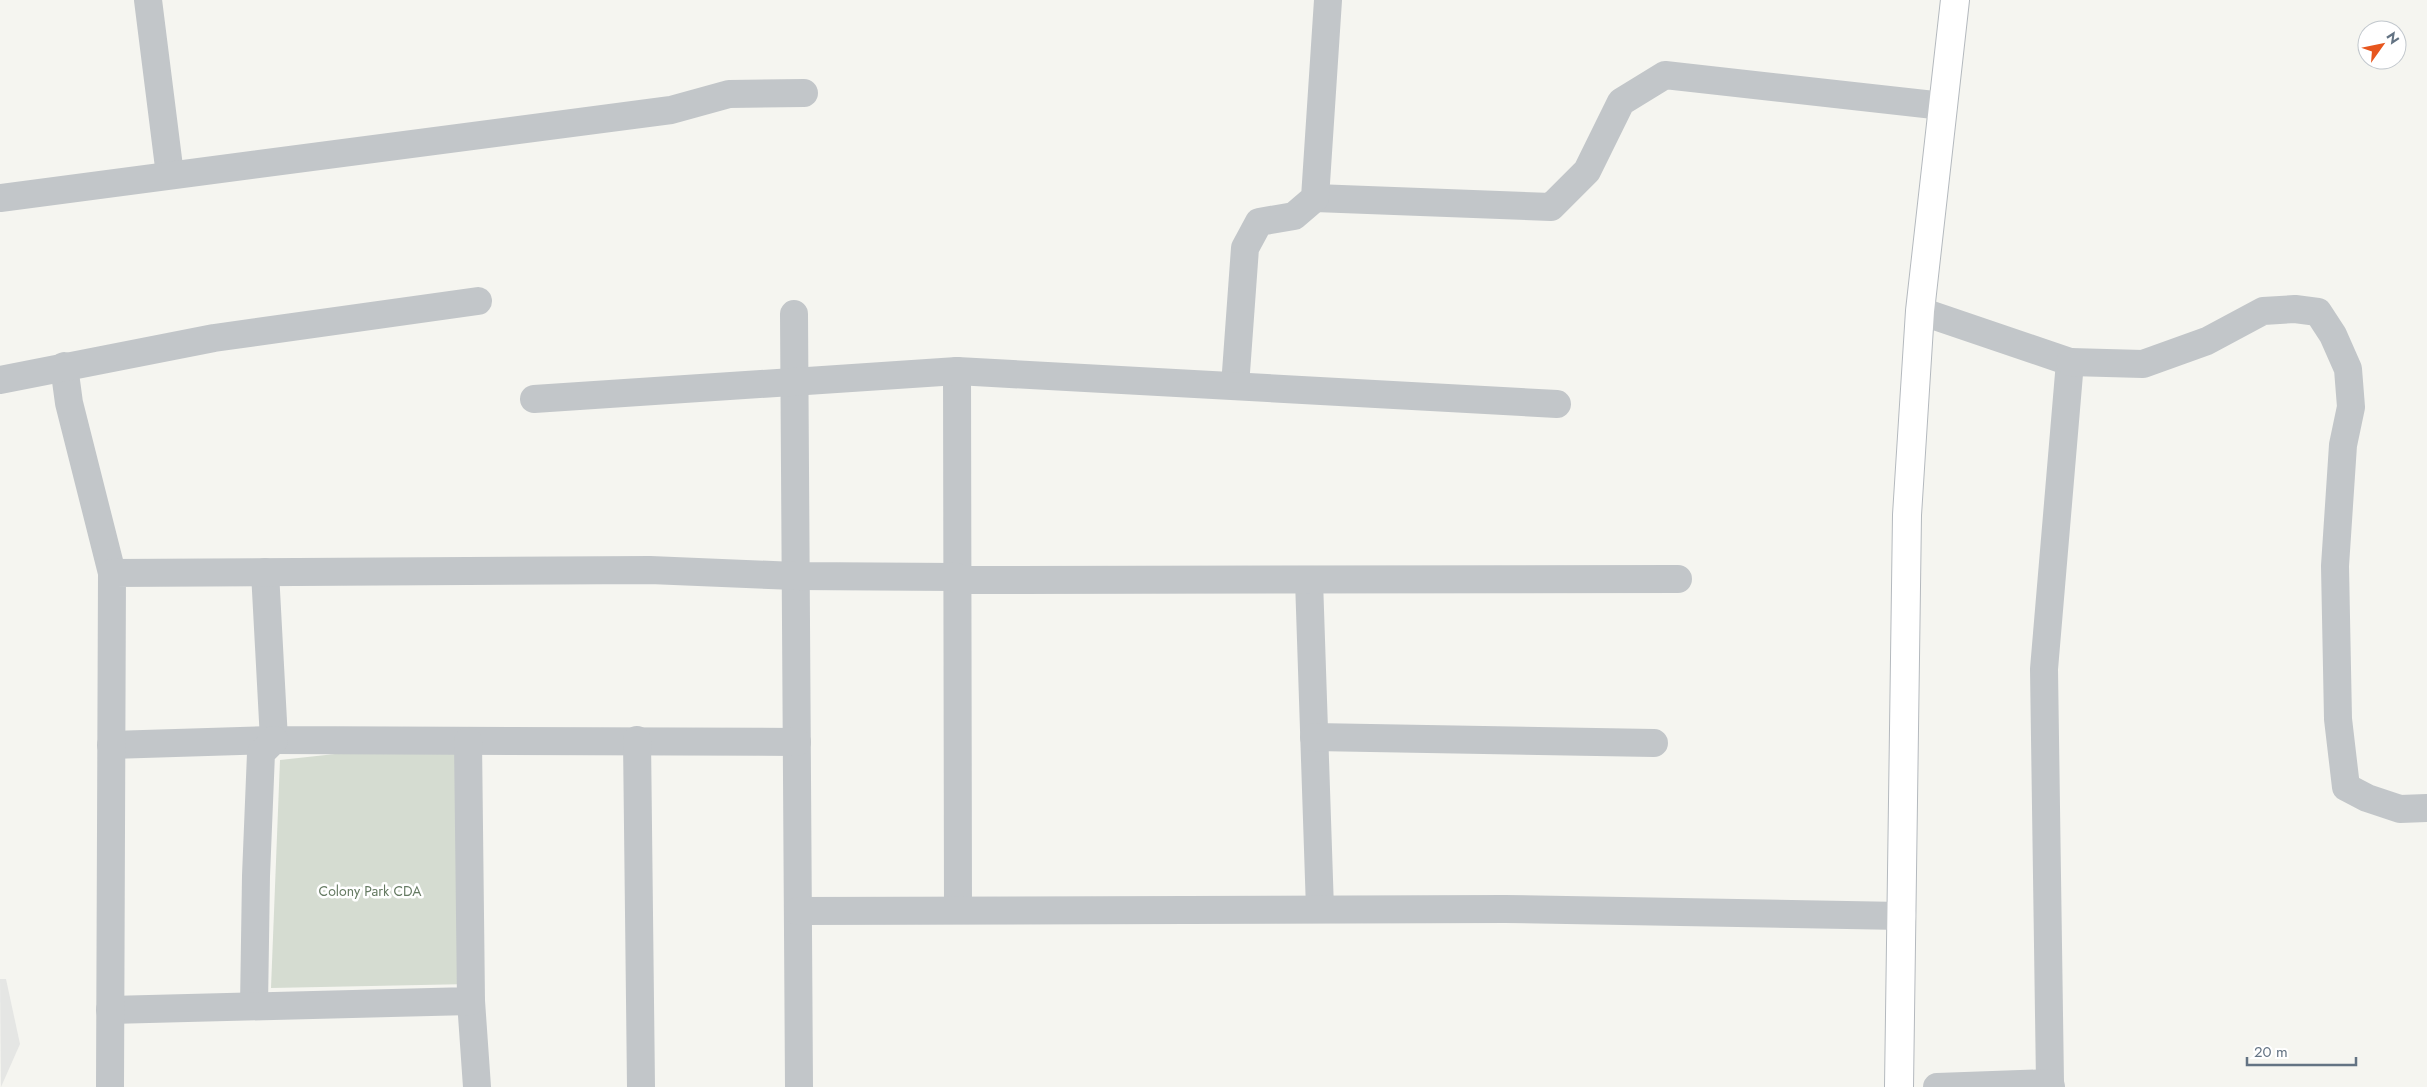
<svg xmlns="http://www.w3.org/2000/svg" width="2427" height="1087" font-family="Jost,sans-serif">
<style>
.built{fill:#e5e6e4}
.green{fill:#d5dcd1}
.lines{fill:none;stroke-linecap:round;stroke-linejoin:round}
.secondary-casing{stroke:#b4b9be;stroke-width:30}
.street{stroke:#c2c6c9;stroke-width:28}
.secondary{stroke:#fff;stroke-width:28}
.labels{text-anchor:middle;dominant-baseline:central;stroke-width:5;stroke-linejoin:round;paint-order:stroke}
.park-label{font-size:14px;fill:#657a62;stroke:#fff}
</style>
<rect width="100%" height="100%" fill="#f5f5f0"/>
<polygon class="built" points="0,979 6,979 20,1044 1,1087"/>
<polygon class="green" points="454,741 471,984 271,988 280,760"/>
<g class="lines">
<defs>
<polyline id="secondary" points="1899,1087 1907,515 1920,311 1955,0"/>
</defs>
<use href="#secondary" class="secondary-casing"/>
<g class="street">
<polyline points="148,0 170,175"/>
<polyline points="0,198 671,110 729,94 804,93"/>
<polyline points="1315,198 1551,207 1587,171 1621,102 1665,75 1943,106"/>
<polyline points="1920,311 2070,362 2044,669 2050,1083"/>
<polyline points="794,314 799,1087"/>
<polyline points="2070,362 2143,364 2207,341 2263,311 2295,309 2318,312 2333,335 2348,369 2351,407 2343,445 2335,566 2338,719 2346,787 2367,798 2400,809 2427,808"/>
<polyline points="64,366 69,403 112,573"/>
<polyline points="957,371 958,910"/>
<polyline points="0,380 214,338 478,301"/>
<polyline points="1235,386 1245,248 1259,222 1294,216 1315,198 1328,0"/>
<polyline points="534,399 957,371 1557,404"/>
<polyline points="265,572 274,740 797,742"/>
<polyline points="1309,580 1320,909"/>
<polyline points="1314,737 1654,743"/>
<polyline points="637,740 641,1087"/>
<polyline points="111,745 274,740"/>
<polyline points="798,911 1505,909 1902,916"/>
<polyline points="471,1001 477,1087"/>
<polyline points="254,1006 256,876 261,753 274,740"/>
<polyline points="110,1010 471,1001 468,741"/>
<polyline points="110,1087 112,573 650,570 795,576 957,577 958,580 1678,579"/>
<polyline points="1937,1087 2050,1083 2051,1087"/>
</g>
<use href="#secondary" class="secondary"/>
</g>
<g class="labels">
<g class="park-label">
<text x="370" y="891">Colony Park CDA</text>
</g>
</g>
<g transform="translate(2382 45) rotate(57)"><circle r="24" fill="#ffffff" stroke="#c1c7cd"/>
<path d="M0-4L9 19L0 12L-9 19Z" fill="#e7561e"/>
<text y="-8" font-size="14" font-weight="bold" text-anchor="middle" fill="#637383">N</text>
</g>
<path d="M2247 1057v8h109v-8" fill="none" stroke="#637383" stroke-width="2.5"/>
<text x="2254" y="1057" font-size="15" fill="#637383" stroke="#ffffff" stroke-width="4" paint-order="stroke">20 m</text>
</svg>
